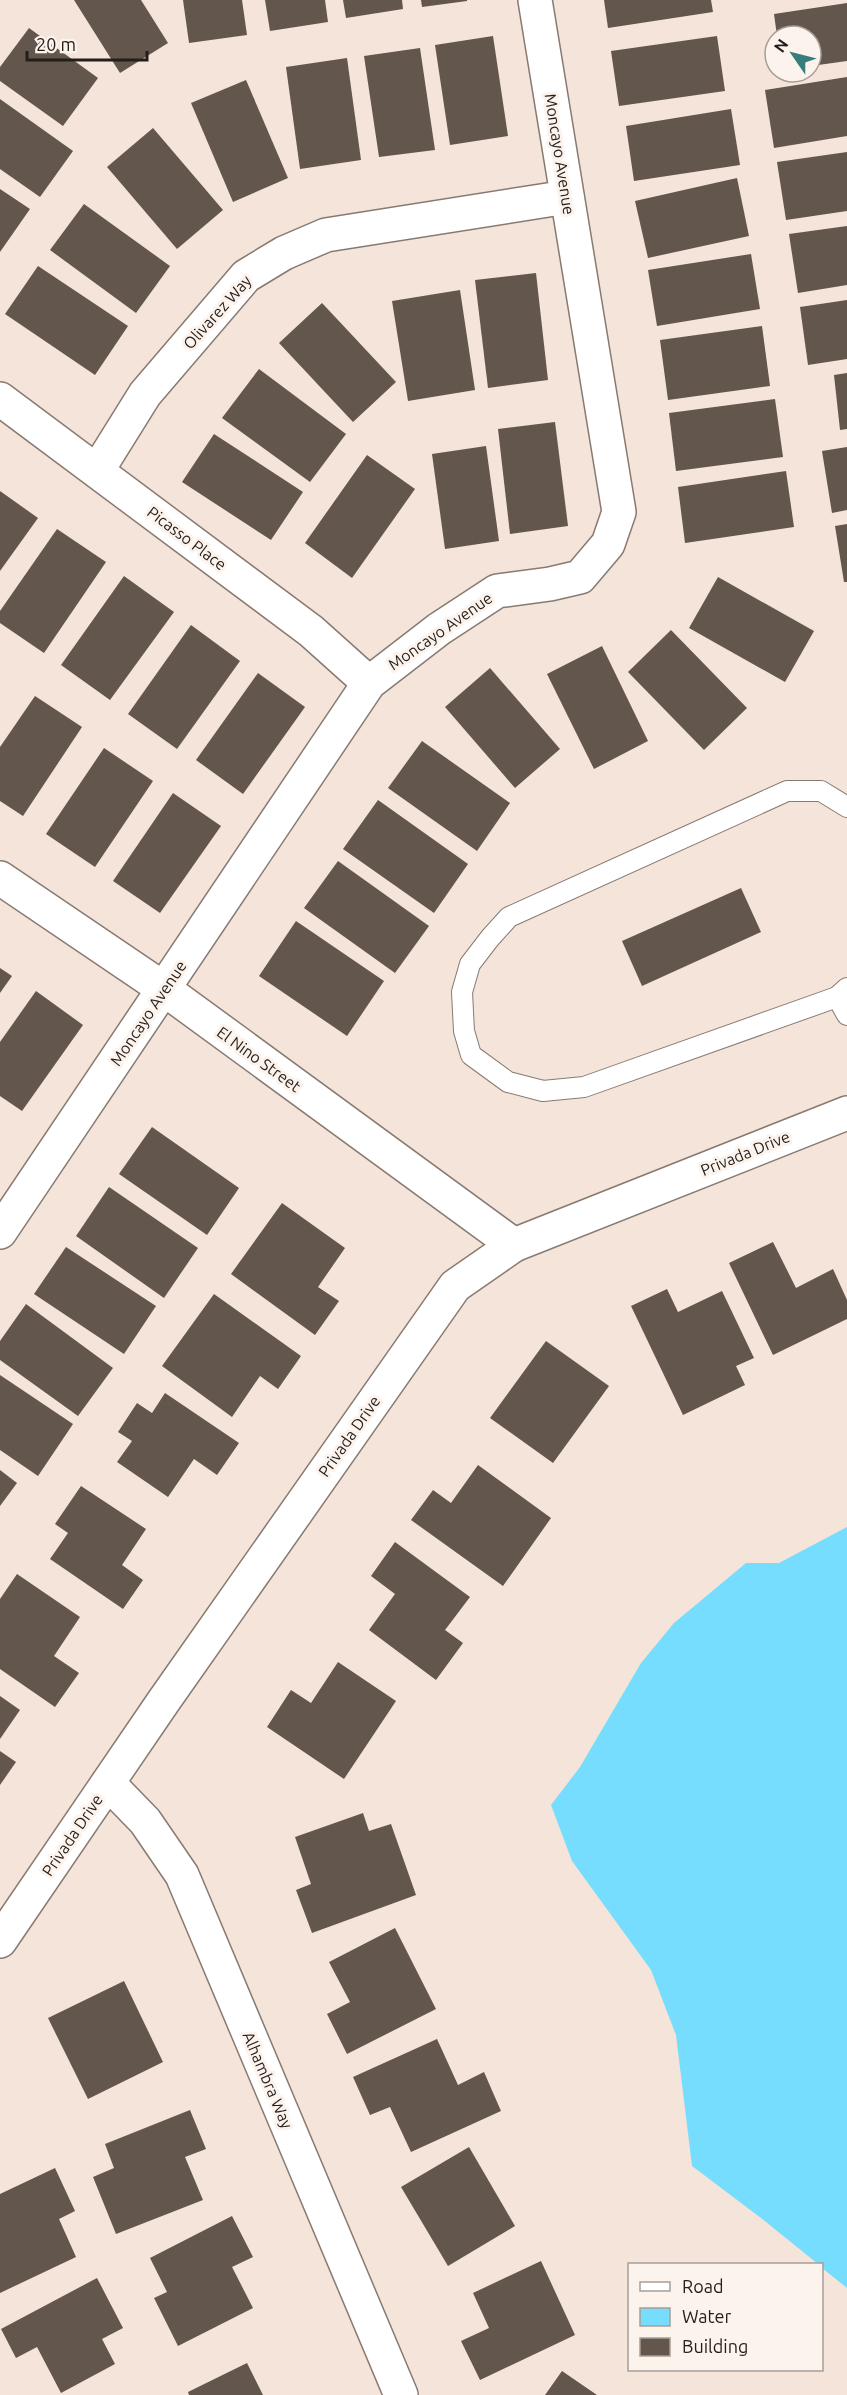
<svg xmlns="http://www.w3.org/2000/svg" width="847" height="2395" font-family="Ubuntu,sans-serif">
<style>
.water{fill:#76ddfe}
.building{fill:#63564d}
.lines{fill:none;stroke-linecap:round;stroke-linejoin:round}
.service-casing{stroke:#887a71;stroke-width:22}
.minor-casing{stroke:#887a71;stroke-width:36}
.service{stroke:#fff;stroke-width:20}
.minor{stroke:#fff;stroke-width:33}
.labels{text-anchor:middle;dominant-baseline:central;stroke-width:6;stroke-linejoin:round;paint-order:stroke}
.street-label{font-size:16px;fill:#241e1b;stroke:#fdf3ed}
</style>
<rect width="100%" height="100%" fill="#f4e4da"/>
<polygon class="water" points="847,1527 847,2288 822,2268 822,2264 818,2264 761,2218 692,2166 676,2035 651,1970 572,1861 551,1805 580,1767 641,1663 674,1623 746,1563 779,1563"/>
<g class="building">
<polygon points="74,0 141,0 168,43 120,73"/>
<polygon points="183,0 242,0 247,35 189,43"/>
<polygon points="265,0 325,0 328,22 270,31"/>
<polygon points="343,0 402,0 403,9 346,18"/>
<polygon points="421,0 467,0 467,1 422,7"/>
<polygon points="604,0 711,0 713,12 608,28"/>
<polygon points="847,3 847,61 811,66 811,36 777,36 774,14"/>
<polygon points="29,28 98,78 63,126 0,81 0,67"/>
<polygon points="493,36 508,136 450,145 435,45"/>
<polygon points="717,36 725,91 619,106 611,51"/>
<polygon points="420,48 435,150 379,157 364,56"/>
<polygon points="347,58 361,160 300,169 286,67"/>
<polygon points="847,77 847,136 774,148 765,90"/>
<polygon points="246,80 288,178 233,202 191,103"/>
<polygon points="0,99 73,151 40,197 0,169"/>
<polygon points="731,109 740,165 634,181 626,126"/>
<polygon points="153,128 223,210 177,249 107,167"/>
<polygon points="847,152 847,211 786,220 777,162"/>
<polygon points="737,178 749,236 648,258 635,201"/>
<polygon points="0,189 30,209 0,252"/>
<polygon points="84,204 170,266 136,313 50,250"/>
<polygon points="847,226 847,285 798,293 789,234"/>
<polygon points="751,254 760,309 657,326 648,270"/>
<polygon points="38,266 128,326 95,375 5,314"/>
<polygon points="536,273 548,380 488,388 475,280"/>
<polygon points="460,290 475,390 408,401 392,301"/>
<polygon points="847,300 847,359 808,365 800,307"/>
<polygon points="322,303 396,382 353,422 279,343"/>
<polygon points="762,326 770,386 668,400 660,340"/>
<polygon points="259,369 346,434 310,482 222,418"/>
<polygon points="847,373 847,429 840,430 834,375"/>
<polygon points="775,399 783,457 676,471 669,413"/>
<polygon points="555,422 568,526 510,534 498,429"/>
<polygon points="214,434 303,492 271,540 182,482"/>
<polygon points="486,446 499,541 445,549 432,454"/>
<polygon points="847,447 847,510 832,513 822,451"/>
<polygon points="367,455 415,489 352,578 305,543"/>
<polygon points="786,471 794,527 685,543 678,487"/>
<polygon points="0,491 38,518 0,571"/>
<polygon points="847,524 847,582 844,582 835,526"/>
<polygon points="57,529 106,562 44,653 0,623 0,611"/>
<polygon points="124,576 174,612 110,700 61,665"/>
<polygon points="718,577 814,631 785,682 689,628"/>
<polygon points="191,625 240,661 177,749 128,714"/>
<polygon points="671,630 747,708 704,750 628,672"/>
<polygon points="602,646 648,741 594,769 547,674"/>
<polygon points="490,668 560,749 515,788 445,707"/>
<polygon points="258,673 305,707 243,794 196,760"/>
<polygon points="35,696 82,727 23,816 0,801 0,747"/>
<polygon points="422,741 510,803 477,851 388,788"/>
<polygon points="104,748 153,781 95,867 46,834"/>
<polygon points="173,793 221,826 160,913 113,881"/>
<polygon points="378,800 468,864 434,913 343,849"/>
<polygon points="338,861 429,926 395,973 304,908"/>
<polygon points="741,888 761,932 642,986 622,941"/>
<polygon points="296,921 384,981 347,1036 259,976"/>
<polygon points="0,968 12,976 0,993"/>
<polygon points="36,991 83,1025 22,1111 0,1096 0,1042"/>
<polygon points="152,1127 239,1188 207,1235 119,1174"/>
<polygon points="109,1187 198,1248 164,1298 76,1236"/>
<polygon points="282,1203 345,1248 318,1287 339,1301 315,1335 231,1274"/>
<polygon points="773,1242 796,1288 833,1269 847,1300 847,1319 773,1355 729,1263"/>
<polygon points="66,1247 156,1306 124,1354 34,1294"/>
<polygon points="667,1289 678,1312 722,1291 754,1358 736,1366 745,1385 683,1415 631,1306"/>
<polygon points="214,1294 301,1356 278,1389 260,1376 232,1417 162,1366"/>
<polygon points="26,1304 113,1368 78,1416 0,1360 0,1341"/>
<polygon points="546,1341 609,1386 553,1463 490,1418"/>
<polygon points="0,1375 73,1424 38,1476 0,1450"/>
<polygon points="165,1393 239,1443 217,1475 194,1459 168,1497 117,1462 132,1441 118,1432 137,1403 152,1413"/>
<polygon points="478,1465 551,1518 503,1586 411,1520 433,1490 451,1503"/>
<polygon points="0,1470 17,1483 0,1506"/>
<polygon points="81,1486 146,1529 122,1565 143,1580 123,1609 50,1559 68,1533 55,1524"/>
<polygon points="395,1542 470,1597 445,1630 463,1643 436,1680 369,1630 395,1594 371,1576"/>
<polygon points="17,1574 80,1617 54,1656 79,1673 55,1707 0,1669 0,1599"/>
<polygon points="338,1662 396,1701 344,1779 267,1727 291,1690 311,1703"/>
<polygon points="0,1696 20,1710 0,1739"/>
<polygon points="0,1751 16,1762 0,1785"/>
<polygon points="363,1813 369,1831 391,1824 416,1895 312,1933 296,1890 311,1884 295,1837"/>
<polygon points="395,1928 436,2009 347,2054 327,2014 350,2002 329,1962"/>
<polygon points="124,1981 163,2062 88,2099 48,2018"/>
<polygon points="437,2039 458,2085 484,2072 501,2111 411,2152 390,2107 370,2115 353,2077"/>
<polygon points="190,2110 206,2149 185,2157 203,2200 116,2234 93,2177 114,2168 105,2144"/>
<polygon points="469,2147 515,2226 448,2266 401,2187"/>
<polygon points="55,2168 75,2211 59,2219 76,2257 0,2293 0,2194"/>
<polygon points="232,2216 253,2257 232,2267 253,2308 178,2346 154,2298 167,2292 150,2258"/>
<polygon points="541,2261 575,2335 480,2380 461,2341 489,2328 473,2293"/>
<polygon points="97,2278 123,2328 102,2339 115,2364 61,2393 37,2347 16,2358 1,2329"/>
<polygon points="247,2363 263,2395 189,2395 188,2392"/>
<polygon points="562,2371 597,2395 545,2395"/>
</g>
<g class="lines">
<defs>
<g id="service">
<polyline points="847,807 821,791 787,791 509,917 490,938 470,964 462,992 464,1031 471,1055 508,1082 543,1091 584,1087 837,997 847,988"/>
<polyline points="837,997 847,1015"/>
</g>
<g id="minor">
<polyline points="0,399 311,631 369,683"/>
<polyline points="97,471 145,394 246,276 284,253 326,235 567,197"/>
<polyline points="0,878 164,989 514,1245"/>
<polyline points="0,1232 369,683 439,629 497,591 550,584 580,577 608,544 619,512 535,0"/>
<polyline points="108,1783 145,1821 182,1875 401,2395"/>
<polyline points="0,1941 163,1702 455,1286 514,1245 847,1113"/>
</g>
</defs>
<use href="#service" class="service-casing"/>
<use href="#minor" class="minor-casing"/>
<use href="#service" class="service"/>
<use href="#minor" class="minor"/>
</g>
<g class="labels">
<g class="street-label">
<text transform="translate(560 154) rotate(81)">Moncayo Avenue</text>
<text transform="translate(217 312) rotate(-48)">Olivarez Way</text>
<text transform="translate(187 538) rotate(37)">Picasso Place</text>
<text transform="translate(440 631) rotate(-35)">Moncayo Avenue</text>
<text transform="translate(148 1013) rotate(-56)">Moncayo Avenue</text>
<text transform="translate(259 1059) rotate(36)">El Nino Street</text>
<text transform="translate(745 1153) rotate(-22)">Privada Drive</text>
<text transform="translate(349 1436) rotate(-55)">Privada Drive</text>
<text transform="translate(72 1835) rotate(-56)">Privada Drive</text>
<text transform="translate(268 2080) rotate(67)">Alhambra Way</text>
</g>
</g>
<rect x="628" y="2263" width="195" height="108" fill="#fdf3ed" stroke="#a69e99" stroke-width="1.5"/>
<rect x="640" y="2282" width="30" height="9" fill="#ffffff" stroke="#a69e99" stroke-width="1.5"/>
<text x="682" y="2293" font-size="18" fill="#241e1b">Road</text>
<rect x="640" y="2308" width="30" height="18" fill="#76ddfe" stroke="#a69e99" stroke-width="1.5"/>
<text x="682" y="2323" font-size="18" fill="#241e1b">Water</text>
<rect x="640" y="2338" width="30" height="18" fill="#63564d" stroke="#a69e99" stroke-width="1.5"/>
<text x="682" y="2353" font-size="18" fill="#241e1b">Building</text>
<g transform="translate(793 54) rotate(305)"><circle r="28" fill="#fdf3ed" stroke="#a69e99" stroke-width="1.5"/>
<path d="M0-4.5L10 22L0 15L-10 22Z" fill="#367e7b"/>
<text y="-9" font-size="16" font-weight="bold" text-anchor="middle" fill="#241e1b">N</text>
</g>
<path d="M27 51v9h120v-9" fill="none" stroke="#241e1b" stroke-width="3"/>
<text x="36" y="51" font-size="18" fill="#241e1b" stroke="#fdf3ed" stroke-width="4.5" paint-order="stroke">20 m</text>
</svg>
